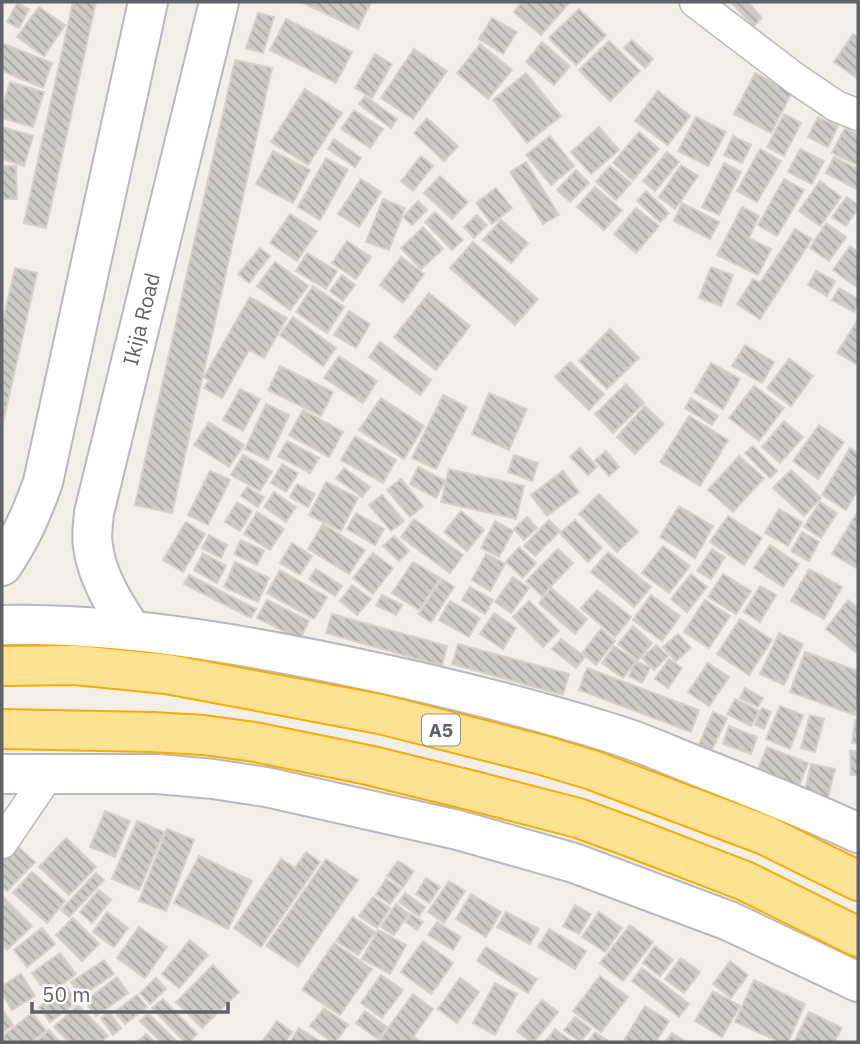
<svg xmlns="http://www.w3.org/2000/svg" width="860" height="1044" font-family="'IBM Plex Sans',sans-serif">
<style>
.building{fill:url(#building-back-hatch);stroke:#d6d1c6;stroke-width:2}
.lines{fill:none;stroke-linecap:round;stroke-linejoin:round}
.street-casing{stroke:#b5b8bc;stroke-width:33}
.secondary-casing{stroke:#b6babf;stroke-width:42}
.highway-casing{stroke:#f9ab00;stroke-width:42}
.street{stroke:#fff;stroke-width:30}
.secondary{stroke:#fff;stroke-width:38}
.highway{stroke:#fde293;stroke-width:38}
.labels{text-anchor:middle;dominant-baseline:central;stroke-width:5;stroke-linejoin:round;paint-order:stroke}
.shield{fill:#fff;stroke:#8f9295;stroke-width:2}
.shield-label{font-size:19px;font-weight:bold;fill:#5f6368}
.street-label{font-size:21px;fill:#5f6368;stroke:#fff}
</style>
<defs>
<pattern id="building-back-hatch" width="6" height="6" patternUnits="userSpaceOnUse" patternTransform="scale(1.75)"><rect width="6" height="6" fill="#cccac5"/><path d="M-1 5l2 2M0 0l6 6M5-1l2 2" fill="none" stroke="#a9a8a4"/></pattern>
</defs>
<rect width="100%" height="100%" fill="#f1efe8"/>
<g class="building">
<polygon points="73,2 96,2 46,228 24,223"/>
<polygon points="301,2 371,2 358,29"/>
<polygon points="522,2 570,2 541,35 514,12"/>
<polygon points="731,2 748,2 762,18 753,27"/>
<polygon points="17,3 29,9 19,28 7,22"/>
<polygon points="39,7 65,25 44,56 17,37"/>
<polygon points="579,9 606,35 576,65 549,38"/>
<polygon points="258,13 274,17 263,53 246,48"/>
<polygon points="492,18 517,32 503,54 479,39"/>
<polygon points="286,19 352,52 336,83 270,50"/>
<polygon points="853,34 858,37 858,79 834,62"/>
<polygon points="632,40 653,59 645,68 624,48"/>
<polygon points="609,41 640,71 610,101 579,70"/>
<polygon points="542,42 570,66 554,85 526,62"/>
<polygon points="2,43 52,63 43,88 2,71"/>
<polygon points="480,44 512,70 488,99 457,73"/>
<polygon points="414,49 447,71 413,119 381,98"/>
<polygon points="375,54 392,64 372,98 355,88"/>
<polygon points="235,60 272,68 172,513 135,505"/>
<polygon points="526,73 561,116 527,143 493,100"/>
<polygon points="755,73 792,92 771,133 734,114"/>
<polygon points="10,82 44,92 33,127 2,118 2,108"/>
<polygon points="305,89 342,113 308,165 271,142"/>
<polygon points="658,91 690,116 668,145 635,121"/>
<polygon points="365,96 397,119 391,128 359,104"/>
<polygon points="354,110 383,129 370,148 341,129"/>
<polygon points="784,114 801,123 784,156 767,147"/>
<polygon points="696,117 726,132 708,166 678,151"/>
<polygon points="818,117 838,126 828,147 808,137"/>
<polygon points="427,118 458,146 444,161 414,133"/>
<polygon points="2,127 33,136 24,166 2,159"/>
<polygon points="599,127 619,150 591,174 571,152"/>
<polygon points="845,128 858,135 858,163 857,165 832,153"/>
<polygon points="639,132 659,149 633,180 613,163"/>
<polygon points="550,136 574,166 551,185 526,155"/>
<polygon points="733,136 751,145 742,163 724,155"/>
<polygon points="334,139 361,158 355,167 328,149"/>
<polygon points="760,149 781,161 757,202 737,191"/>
<polygon points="800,149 824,161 812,184 788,172"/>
<polygon points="273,151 310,170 293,203 256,184"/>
<polygon points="667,152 679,162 655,191 643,181"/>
<polygon points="421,156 433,166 413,191 401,181"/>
<polygon points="834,157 858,169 858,190 826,173"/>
<polygon points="326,158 348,170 320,220 298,207"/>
<polygon points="526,162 559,215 543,224 510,172"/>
<polygon points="724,163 741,172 719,215 702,207"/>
<polygon points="681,165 698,176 675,209 659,197"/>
<polygon points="2,166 16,166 17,199 2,199"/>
<polygon points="610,166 631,183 616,200 596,182"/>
<polygon points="576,170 589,183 570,202 557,190"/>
<polygon points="440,176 468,202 452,219 424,193"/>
<polygon points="361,179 381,192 359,227 338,214"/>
<polygon points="784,179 804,190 777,236 758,225"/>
<polygon points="820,181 841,197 820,226 799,211"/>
<polygon points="595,187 622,210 604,230 577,207"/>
<polygon points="496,188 512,208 492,224 476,203"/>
<polygon points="646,191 669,213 660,222 637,201"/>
<polygon points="847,197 858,205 858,209 846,226 832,217"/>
<polygon points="383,199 405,208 389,250 366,242"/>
<polygon points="418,201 427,210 412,225 403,217"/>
<polygon points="682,203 719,222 710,239 674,221"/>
<polygon points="742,207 759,216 749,238 771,249 758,275 717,255"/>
<polygon points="636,208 659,226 636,253 614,234"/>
<polygon points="435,212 463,240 452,250 425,222"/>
<polygon points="290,214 317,231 297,261 270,243"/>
<polygon points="477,215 487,225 474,238 464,227"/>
<polygon points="501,220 528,243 511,263 483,240"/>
<polygon points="826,223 846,237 829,261 810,248"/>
<polygon points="423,227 443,249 421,269 401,248"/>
<polygon points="795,229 812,239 760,319 737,304 753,279 760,283"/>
<polygon points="347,241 371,257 356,279 332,263"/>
<polygon points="473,242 538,299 515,325 450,268"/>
<polygon points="850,246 858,252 858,288 833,270"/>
<polygon points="260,248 270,256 249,283 238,274"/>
<polygon points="307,253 337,271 326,289 296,271"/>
<polygon points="401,257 424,274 403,303 380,285"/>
<polygon points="275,262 308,286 290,310 257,286"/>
<polygon points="711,267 733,275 721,306 699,298"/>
<polygon points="15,268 37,273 2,427 2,325"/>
<polygon points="816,271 835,281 827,296 808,285"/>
<polygon points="342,275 355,285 343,301 330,291"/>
<polygon points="313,286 344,307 327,333 296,312"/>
<polygon points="839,288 858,299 858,305 854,312 832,300"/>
<polygon points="429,293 470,326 436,370 394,337"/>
<polygon points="250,297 287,318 264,358 249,350 222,398 204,388 209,380 204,377"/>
<polygon points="349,311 370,324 356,348 334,335"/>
<polygon points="293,317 336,348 323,366 280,335"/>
<polygon points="857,321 858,322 858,365 837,353"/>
<polygon points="610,329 639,358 607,389 579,361"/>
<polygon points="380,342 431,380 420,395 369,357"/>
<polygon points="745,345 774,362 762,383 732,366"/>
<polygon points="339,356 377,381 363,403 324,378"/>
<polygon points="789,359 813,376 791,406 767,388"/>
<polygon points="570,362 604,394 589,410 555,377"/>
<polygon points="711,363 740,379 723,409 694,392"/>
<polygon points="280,366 333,392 321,416 268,390"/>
<polygon points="626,384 644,403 613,433 595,414"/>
<polygon points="754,386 784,408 759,441 729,418"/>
<polygon points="240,389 260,399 243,431 223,420"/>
<polygon points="489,393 527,409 509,450 472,434"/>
<polygon points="443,395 467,407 436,469 412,458"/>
<polygon points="381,398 424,426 404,459 359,430"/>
<polygon points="691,398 718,416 712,425 685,408"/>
<polygon points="266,404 289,415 268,460 245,449"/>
<polygon points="645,406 664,424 635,454 617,437"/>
<polygon points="303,410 343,432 329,457 289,435"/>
<polygon points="689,416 728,440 700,486 660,462"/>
<polygon points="784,421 803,437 780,463 762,447"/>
<polygon points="209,422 244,445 229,467 194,445"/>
<polygon points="819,425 844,442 818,479 793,461"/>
<polygon points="355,436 396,460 383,483 341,460"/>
<polygon points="287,441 319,458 310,473 278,456"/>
<polygon points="753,446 777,471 770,478 745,453"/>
<polygon points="580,448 597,467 588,475 570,457"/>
<polygon points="850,448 858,453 858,490 846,510 822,495"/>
<polygon points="606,451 619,467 609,476 595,460"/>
<polygon points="243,455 272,471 260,491 231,475"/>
<polygon points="514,455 538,463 532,481 508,472"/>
<polygon points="739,456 764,478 733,512 708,490"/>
<polygon points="282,464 298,473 286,492 271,483"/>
<polygon points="418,467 445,481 436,498 410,484"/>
<polygon points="344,468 370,487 362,497 336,478"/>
<polygon points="449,469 524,486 516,519 441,502"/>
<polygon points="791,470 821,498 804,516 773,488"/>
<polygon points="210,471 230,480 208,525 188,515"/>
<polygon points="563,471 579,492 547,516 531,495"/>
<polygon points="401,479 423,506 410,517 387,490"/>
<polygon points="326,482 358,498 341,531 309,515"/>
<polygon points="297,484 315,494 308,507 290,497"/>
<polygon points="247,487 264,497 258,507 241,496"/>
<polygon points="274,492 296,507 286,522 264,507"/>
<polygon points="599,494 638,532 617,552 579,514"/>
<polygon points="382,495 404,521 391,531 369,505"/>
<polygon points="237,502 252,511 240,531 225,522"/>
<polygon points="820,502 837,513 821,538 804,527"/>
<polygon points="679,506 713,526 695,558 660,537"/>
<polygon points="779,509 802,522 788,546 765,533"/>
<polygon points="461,511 484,530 467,551 444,532"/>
<polygon points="858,511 858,569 832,554"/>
<polygon points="257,512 284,529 270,550 244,534"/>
<polygon points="356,513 384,529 375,545 347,529"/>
<polygon points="728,516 762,538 744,565 710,542"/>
<polygon points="527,517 537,528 524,540 514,529"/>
<polygon points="414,519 463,555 450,573 401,537"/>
<polygon points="549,520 560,531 535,556 524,546"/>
<polygon points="575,520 602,548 588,562 560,533"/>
<polygon points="495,521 513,531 499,557 481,548"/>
<polygon points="186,522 205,534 183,572 163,560"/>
<polygon points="323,524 365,550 349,574 308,549"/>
<polygon points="802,532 819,542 809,561 791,551"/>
<polygon points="209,535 227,545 221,558 202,548"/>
<polygon points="394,536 409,551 399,561 383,546"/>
<polygon points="241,540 264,551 257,565 234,554"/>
<polygon points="292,543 312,556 300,575 280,563"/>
<polygon points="770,545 799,564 783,587 754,568"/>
<polygon points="663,546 690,566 669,593 642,573"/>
<polygon points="519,547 536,563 523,578 506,562"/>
<polygon points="558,549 573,563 542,596 526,581"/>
<polygon points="712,549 725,557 711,579 697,571"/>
<polygon points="608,552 651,587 634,607 591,572"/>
<polygon points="203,553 226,566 217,583 194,570"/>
<polygon points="373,553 393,568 373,594 353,578"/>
<polygon points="486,554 505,564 490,591 472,580"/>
<polygon points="235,562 269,578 258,602 224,587"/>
<polygon points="413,562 440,578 419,610 392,593"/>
<polygon points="316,569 342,586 335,596 309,579"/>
<polygon points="809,569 842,587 824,619 791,601"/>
<polygon points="280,570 327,597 314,619 267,593"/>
<polygon points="691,574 707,587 687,612 671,599"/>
<polygon points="723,574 751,591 736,614 708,597"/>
<polygon points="189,575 256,609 251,618 184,584"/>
<polygon points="513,577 529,588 511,613 495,602"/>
<polygon points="442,579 454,587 431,622 419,614"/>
<polygon points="352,585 371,599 357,615 340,601"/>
<polygon points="760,586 776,595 760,622 744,612"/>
<polygon points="470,587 493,600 485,614 462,600"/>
<polygon points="551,588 587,619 575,634 539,603"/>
<polygon points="597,590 631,617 615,637 581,608"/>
<polygon points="382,595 402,605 396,615 376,605"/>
<polygon points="651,595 680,616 662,641 633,620"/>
<polygon points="267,600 309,621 300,639 257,618"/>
<polygon points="705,600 730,616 709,648 684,632"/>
<polygon points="848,600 858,608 858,654 826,629"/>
<polygon points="450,601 480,618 469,637 439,620"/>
<polygon points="529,601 559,631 543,647 513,617"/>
<polygon points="494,613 516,628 503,649 480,634"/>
<polygon points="332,614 447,646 442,666 326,633"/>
<polygon points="740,619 772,640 749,675 717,654"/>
<polygon points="633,626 652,643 638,660 618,644"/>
<polygon points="601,629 615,641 596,665 582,653"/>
<polygon points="779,633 803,644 784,685 760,674"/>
<polygon points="678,634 691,648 676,661 663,647"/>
<polygon points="561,639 585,657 576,668 552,649"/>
<polygon points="458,644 569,674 563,695 452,664"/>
<polygon points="656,645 668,656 654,670 642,658"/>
<polygon points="614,646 636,661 623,678 602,663"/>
<polygon points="805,652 858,671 858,705 855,715 790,692"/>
<polygon points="669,659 682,668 668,688 655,679"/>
<polygon points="636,661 650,668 642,683 629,676"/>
<polygon points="708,663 729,677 709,706 688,692"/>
<polygon points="587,668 699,710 691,732 579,690"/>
<polygon points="745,688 763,698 758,707 740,698"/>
<polygon points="735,699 759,711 751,726 727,714"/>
<polygon points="780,706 803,715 790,749 766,739"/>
<polygon points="762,708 771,712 764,729 755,725"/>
<polygon points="713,712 727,718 712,750 699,744"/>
<polygon points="810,715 824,719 815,752 801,748"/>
<polygon points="855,720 858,721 858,744 852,743"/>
<polygon points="729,726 757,737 751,754 723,744"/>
<polygon points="767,747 808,763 797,791 756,774"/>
<polygon points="850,751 858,751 858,775 851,775"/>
<polygon points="811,764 835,769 827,801 804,795"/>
<polygon points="105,811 130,821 115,857 90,847"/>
<polygon points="137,821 164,832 139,890 112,879"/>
<polygon points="167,829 194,840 166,911 139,901"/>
<polygon points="66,838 96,867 69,895 39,867"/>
<polygon points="16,845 35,862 7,891 2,886 2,860"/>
<polygon points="306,852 320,862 261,947 234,928 281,859 295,868"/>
<polygon points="199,856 252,881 228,929 174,903"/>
<polygon points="326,859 358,880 298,967 266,946"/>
<polygon points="398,861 414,871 403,887 387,876"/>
<polygon points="32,872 65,901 47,923 13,893"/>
<polygon points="96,873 104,880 69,917 61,910"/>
<polygon points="426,878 440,887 429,903 416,894"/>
<polygon points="386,879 401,889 390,904 376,895"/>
<polygon points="449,881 465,891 444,923 428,912"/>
<polygon points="99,890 111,900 92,923 80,912"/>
<polygon points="405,893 425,907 419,916 399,902"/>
<polygon points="471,894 501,912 486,937 456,919"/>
<polygon points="2,896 32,926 7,950 2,945"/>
<polygon points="373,897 390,908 377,928 359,916"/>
<polygon points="396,904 409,914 394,935 381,927"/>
<polygon points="575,905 591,914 579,934 563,926"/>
<polygon points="107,912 128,928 114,947 93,932"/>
<polygon points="506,912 539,929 530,944 497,927"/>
<polygon points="599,912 622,928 605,952 582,937"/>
<polygon points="411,914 423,922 417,930 406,922"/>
<polygon points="353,917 375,932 358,955 336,941"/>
<polygon points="73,918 99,944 82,961 56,935"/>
<polygon points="437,922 461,937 453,950 428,935"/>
<polygon points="630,925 653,942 623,981 600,963"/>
<polygon points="139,927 167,947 145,978 117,958"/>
<polygon points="42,928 55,944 27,967 14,950"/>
<polygon points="549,929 586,951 575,969 538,947"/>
<polygon points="378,930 406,945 390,974 362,959"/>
<polygon points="190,940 208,955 179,988 162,974"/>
<polygon points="423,941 453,963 431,994 401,972"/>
<polygon points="334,943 372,969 340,1015 302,990"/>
<polygon points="655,946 673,960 660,976 643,963"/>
<polygon points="486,947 537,979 528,993 477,961"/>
<polygon points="60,953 76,974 48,995 32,973"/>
<polygon points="681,958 700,972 684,993 665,979"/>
<polygon points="104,960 114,974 81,996 71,982"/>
<polygon points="730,961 748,975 731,998 713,984"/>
<polygon points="213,965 239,992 202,1028 176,1002"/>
<polygon points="642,968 689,1004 679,1017 632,981"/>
<polygon points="21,974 35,996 12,1010 2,993 2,986"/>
<polygon points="381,975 403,990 382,1018 361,1003"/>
<polygon points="600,976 628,997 601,1032 573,1011"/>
<polygon points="117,977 128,993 96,1016 85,1001"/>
<polygon points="156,978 166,989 150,1004 140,993"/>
<polygon points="460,978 479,992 457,1023 438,1009"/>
<polygon points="754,980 805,1004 788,1042 780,1042 735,1022"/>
<polygon points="495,983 517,994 495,1035 473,1023"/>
<polygon points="66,987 77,1002 50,1022 39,1007"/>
<polygon points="713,991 740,1006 722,1037 695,1021"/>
<polygon points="413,994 433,1009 413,1037 421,1042 378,1042"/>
<polygon points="137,995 147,1007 125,1024 115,1012"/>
<polygon points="163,999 197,1034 189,1042 185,1042 152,1008"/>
<polygon points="542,1000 558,1012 534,1042 531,1042 517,1031"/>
<polygon points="78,1005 108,1036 101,1042 69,1042 54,1027"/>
<polygon points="645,1006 669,1021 656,1042 623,1042"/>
<polygon points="324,1008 348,1025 335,1042 332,1042 310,1026"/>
<polygon points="2,1009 13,1025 2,1033"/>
<polygon points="365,1011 387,1027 378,1039 356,1023"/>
<polygon points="109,1012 121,1028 113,1035 101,1018"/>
<polygon points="809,1012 842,1028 834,1042 794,1042"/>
<polygon points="32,1013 46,1031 31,1042 2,1042 2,1037"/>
<polygon points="148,1013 177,1042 161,1042 140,1021"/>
<polygon points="575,1017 591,1029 580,1042 564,1030"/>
<polygon points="277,1021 292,1032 285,1042 262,1042"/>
<polygon points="299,1028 321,1042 290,1042"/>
<polygon points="555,1029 573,1042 545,1042"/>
<polygon points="49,1030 59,1042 36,1042"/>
<polygon points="595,1032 610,1042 588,1042"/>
<polygon points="672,1033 686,1042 665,1042"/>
<polygon points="146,1034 155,1042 137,1042"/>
</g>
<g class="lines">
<defs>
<g id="street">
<polyline points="695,2 796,79 836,106 858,115"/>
<polyline points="2,843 49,774"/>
</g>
<g id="secondary">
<path d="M2 566C21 538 32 513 43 482L148 2"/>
<path d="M2 625C116 623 230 642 342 665 434 684 524 706 614 734 644 743 673 757 702 768 755 789 807 809 858 833"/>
<path d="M132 631C115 605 97 578 93 546 91 536 93 524 94 513L219 2"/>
<polyline points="2,774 158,774 213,779 266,787 458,830 574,863 729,921 858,982"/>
</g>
<g id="highway">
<polyline points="2,666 75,665 167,674 380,714 542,755 592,770 765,835 858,881"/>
<polyline points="2,729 151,732 203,735 255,742 368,765 474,791 578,818 633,838 745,881 858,937"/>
</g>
</defs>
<use href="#street" class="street-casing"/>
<use href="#secondary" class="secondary-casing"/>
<use href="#highway" class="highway-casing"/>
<use href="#street" class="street"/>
<use href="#secondary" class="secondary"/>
<use href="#highway" class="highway"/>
</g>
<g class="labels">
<rect class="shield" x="422" y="714.5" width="38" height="31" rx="5"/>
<g class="shield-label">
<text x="441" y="730">A5</text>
</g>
<g class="street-label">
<text transform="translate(141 319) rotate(-76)">Ikija Road</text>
</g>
</g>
<rect width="860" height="1044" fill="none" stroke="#5f6368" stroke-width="7"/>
<path d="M32 1002v10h196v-10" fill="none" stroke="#5f6368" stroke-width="3.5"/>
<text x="42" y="1002" font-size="21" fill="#5f6368" stroke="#ffffff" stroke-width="5" paint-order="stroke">50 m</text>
</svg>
